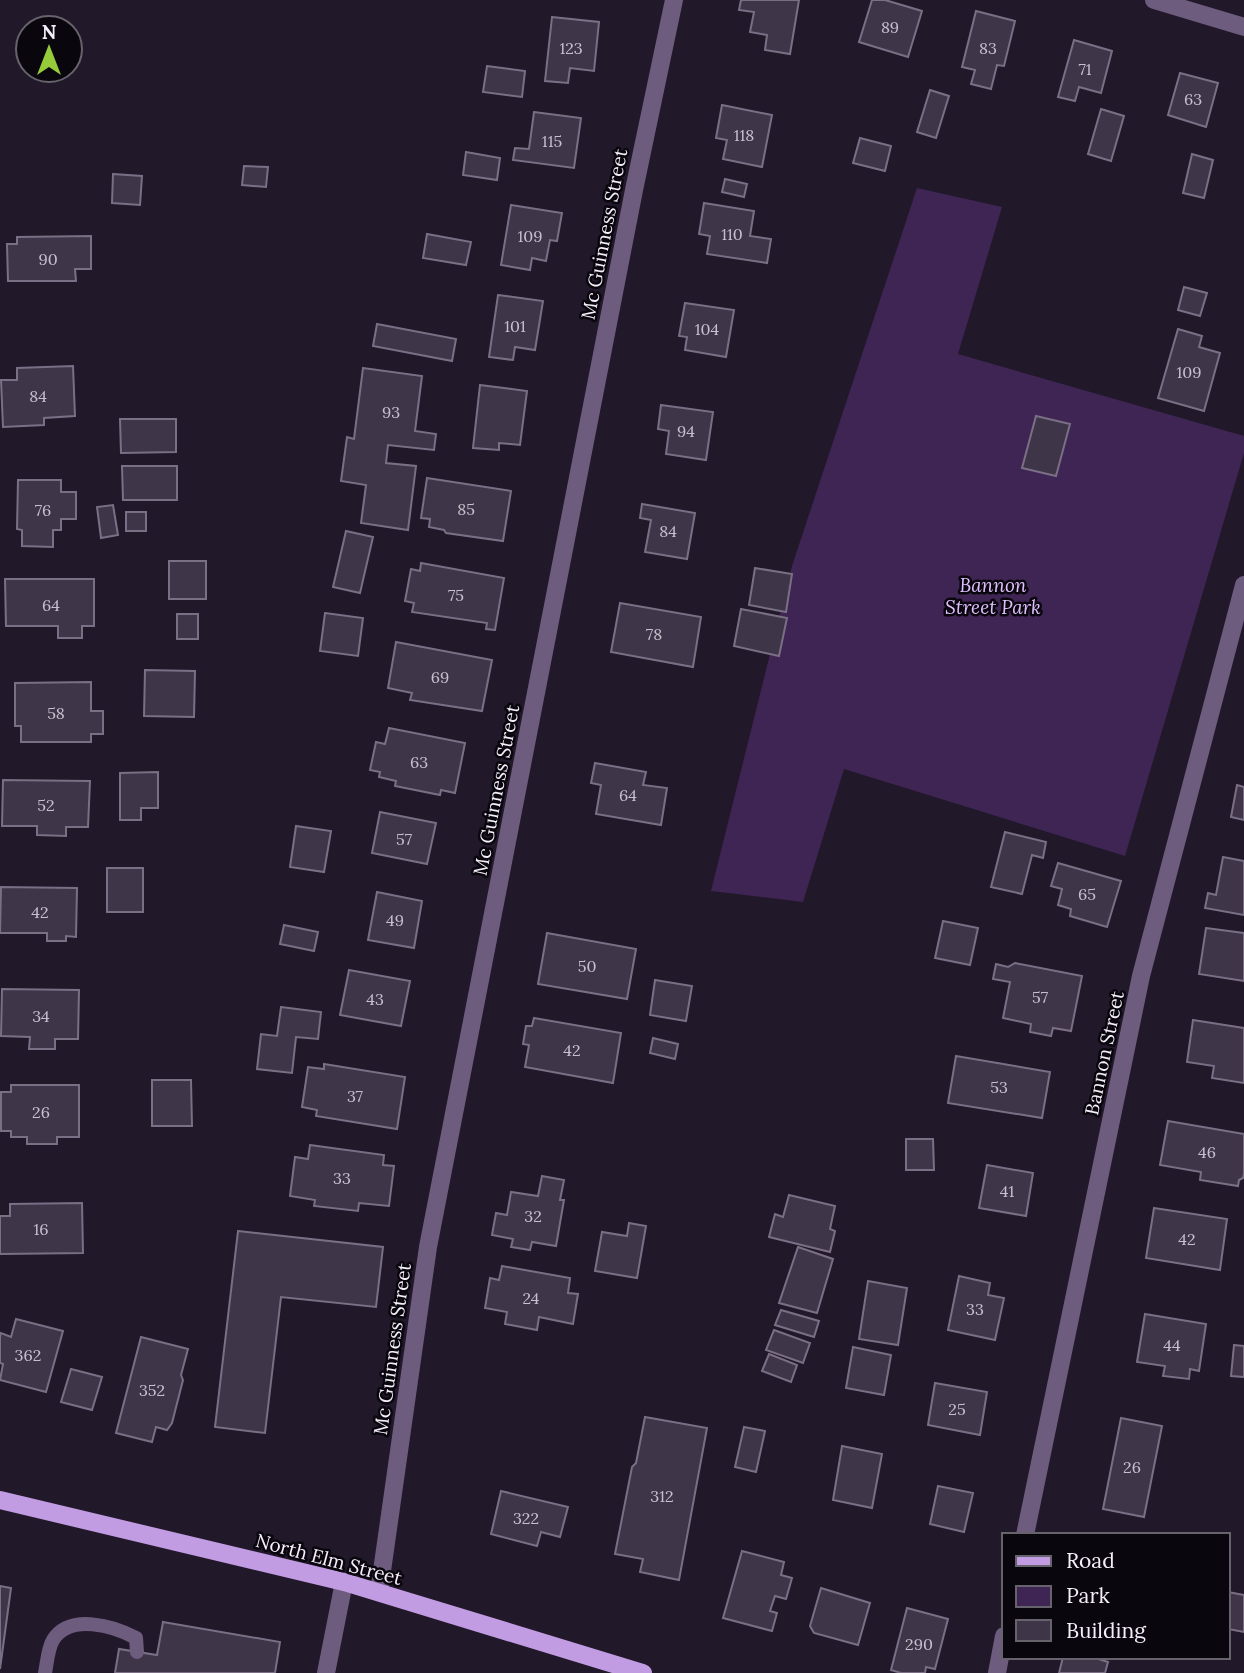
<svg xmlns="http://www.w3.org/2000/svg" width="1244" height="1673" font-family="Lora,serif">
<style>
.green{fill:#3f2554}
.building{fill:#3f3548;stroke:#7a6f85;stroke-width:2}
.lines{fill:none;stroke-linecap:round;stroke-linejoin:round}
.lane{stroke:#6e5c7e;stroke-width:14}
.street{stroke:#6e5c7e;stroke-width:18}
.primary{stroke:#c19ce2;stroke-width:18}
.labels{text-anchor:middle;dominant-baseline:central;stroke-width:5;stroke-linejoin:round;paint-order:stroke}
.number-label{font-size:16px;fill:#c8c0ce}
.street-label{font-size:19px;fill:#f5effb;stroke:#09060d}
.park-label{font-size:19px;font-style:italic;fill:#dfbffe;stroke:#09060d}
</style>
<rect width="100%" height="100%" fill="#21182a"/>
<polygon class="green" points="917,188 1002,207 958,354 1244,436 1244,453 1125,856 844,769 803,902 711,891 792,566"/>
<g class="building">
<polygon points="741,0 799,0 790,54 765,50 767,35 750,32 754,12 739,10"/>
<polygon points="872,0 885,0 922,11 908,57 859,42"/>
<polygon points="976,11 1015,21 1004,66 997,65 991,89 971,84 975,70 962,67"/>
<polygon points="552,17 599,22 594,71 570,68 568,83 545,81"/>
<polygon points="1074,40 1112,51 1101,93 1079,87 1075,101 1058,97"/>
<polygon points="487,66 525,71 522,97 483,92"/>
<polygon points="1180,73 1218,83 1206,127 1168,115"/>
<polygon points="930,90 949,96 936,138 917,132"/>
<polygon points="722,105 772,115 762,167 723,159 727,140 716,138"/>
<polygon points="1101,109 1124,116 1111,161 1088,154"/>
<polygon points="534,112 581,118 574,168 513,160 515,148 529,149"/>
<polygon points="860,138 891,146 885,171 853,163"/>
<polygon points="466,152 500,158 497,180 463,175"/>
<polygon points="1192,154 1213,160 1204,198 1183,193"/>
<polygon points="244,166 268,167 266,187 242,185"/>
<polygon points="113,174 142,176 140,205 112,203"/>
<polygon points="725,179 747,184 744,197 722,192"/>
<polygon points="704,203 754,211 750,236 771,239 767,263 707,254 710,236 699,234"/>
<polygon points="511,205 562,213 557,241 550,240 546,261 532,258 530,270 501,265"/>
<polygon points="427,234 471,242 466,265 423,258"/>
<polygon points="91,236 91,269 75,269 76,281 8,281 7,244 17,244 17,237"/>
<polygon points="1184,287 1207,293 1200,316 1178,310"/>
<polygon points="498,295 543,301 535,350 515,347 513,360 489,357"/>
<polygon points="685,303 734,310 726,357 685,350 687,337 679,336"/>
<polygon points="377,324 456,339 452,361 373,346"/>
<polygon points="1178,329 1202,336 1199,347 1220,353 1204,411 1158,398"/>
<polygon points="73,366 75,416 44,418 44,425 3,427 1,380 17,380 17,368"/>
<polygon points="363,368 422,376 415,431 436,434 434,450 388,445 386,463 416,466 408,530 361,523 366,485 341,481 347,437 354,439"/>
<polygon points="480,385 527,391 520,445 499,443 499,450 473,448"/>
<polygon points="661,405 713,412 706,460 666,454 669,431 658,429"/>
<polygon points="1036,416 1070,424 1056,476 1022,468"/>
<polygon points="120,419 176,419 176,452 121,453"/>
<polygon points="122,466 177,466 177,500 123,500"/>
<polygon points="427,478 511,491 503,541 446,533 444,530 429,527 430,519 421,518"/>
<polygon points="18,480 61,480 61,492 76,492 76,519 61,519 61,530 53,530 53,547 22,546 22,530 17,529"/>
<polygon points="642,504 695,513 687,559 645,552 651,520 640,518"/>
<polygon points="113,505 118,535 101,538 97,507"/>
<rect x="126" y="512" width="20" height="19"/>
<polygon points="346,531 373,537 360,593 333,587"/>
<rect x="169" y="561" width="37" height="38"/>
<polygon points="421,563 504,578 495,630 486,629 487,623 412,612 414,603 405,601 411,569 420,571"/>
<polygon points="755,568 792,574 786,612 749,605"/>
<polygon points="5,579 94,579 94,626 82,626 82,638 58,638 58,626 6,626"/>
<polygon points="620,603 701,617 693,667 611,652"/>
<polygon points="741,609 787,618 779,656 734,646"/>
<polygon points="325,613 363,618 358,656 320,651"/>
<rect x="177" y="614" width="21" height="25"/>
<polygon points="396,642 492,660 482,711 410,700 412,693 388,688"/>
<polygon points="145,670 195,671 194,717 144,716"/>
<polygon points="91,682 91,711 103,711 103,734 91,734 91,742 21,742 21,726 15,726 15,683"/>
<polygon points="389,728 465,743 455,793 441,790 440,795 395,786 396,781 379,777 380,772 370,770 376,742 385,744"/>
<polygon points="595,763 646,772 643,785 667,788 661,825 596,814 601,785 591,783"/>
<polygon points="158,772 158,808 141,808 141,820 120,820 120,773"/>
<polygon points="3,780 90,781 88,827 66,827 66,836 37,835 37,826 2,826"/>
<polygon points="1237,785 1244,787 1244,820 1231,817"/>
<polygon points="380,812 436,823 427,864 372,853"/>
<polygon points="296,826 331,831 324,872 290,867"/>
<polygon points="1005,832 1046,842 1043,858 1032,855 1022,894 991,887"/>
<polygon points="1223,857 1244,861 1244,915 1205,908 1208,893 1216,895"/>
<polygon points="1058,863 1121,881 1107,927 1070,916 1071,909 1058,905 1062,889 1051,886"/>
<rect x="107" y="868" width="36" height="44"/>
<polygon points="1,887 77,888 76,937 66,936 66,941 47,941 47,933 0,933"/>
<polygon points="377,892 422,901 414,948 368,940"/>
<polygon points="943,921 978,928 970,965 935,958"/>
<polygon points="284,925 318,932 314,951 280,944"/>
<polygon points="1206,928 1244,933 1244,981 1199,974"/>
<polygon points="547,933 636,949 627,999 538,984"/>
<polygon points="1015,963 1082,976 1071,1031 1053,1028 1051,1036 1030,1032 1031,1024 1003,1018 1010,982 993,979 996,964 1008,967"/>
<polygon points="349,970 410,981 401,1026 340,1015"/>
<polygon points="655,980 692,986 686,1021 650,1015"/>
<polygon points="2,989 79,990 78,1039 55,1039 55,1049 29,1049 30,1037 1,1036"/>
<polygon points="281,1007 321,1012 318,1039 296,1037 292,1073 257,1069 261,1034 277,1036"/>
<polygon points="534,1018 621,1033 613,1083 525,1067 529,1045 523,1044 526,1026 532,1026"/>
<polygon points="1193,1020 1244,1028 1244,1083 1212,1078 1214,1066 1187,1062"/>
<polygon points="653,1038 678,1044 675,1059 650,1053"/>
<polygon points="956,1056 1050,1072 1042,1118 948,1103"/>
<polygon points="324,1064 405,1077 397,1129 316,1116 317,1110 302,1107 308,1067 324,1069"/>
<polygon points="152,1080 191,1080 192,1126 152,1126"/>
<polygon points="11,1085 79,1085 79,1137 57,1137 57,1144 27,1144 27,1137 11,1137 11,1131 1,1131 1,1092 11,1092"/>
<polygon points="1168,1121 1244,1134 1244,1174 1243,1178 1239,1180 1238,1186 1200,1180 1201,1172 1160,1165"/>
<polygon points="906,1139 933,1139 934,1170 906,1170"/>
<polygon points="310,1145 384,1155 383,1165 394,1166 389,1206 359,1203 358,1211 314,1206 315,1200 290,1196 295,1157 308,1159"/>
<polygon points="987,1165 1033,1173 1026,1216 979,1208"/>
<polygon points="542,1176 564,1180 560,1200 564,1200 556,1246 532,1242 530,1250 511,1247 513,1239 492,1235 496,1213 507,1215 511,1192 538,1196"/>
<polygon points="789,1195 835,1206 830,1229 835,1231 830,1252 769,1237 775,1214 783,1217"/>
<polygon points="82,1203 83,1253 0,1254 0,1216 10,1216 10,1204"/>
<polygon points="1154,1208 1227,1219 1220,1270 1146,1258"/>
<polygon points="629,1223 646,1226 637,1278 595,1271 602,1232 627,1236"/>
<polygon points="238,1231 383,1247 376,1307 281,1297 265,1433 215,1427"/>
<polygon points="798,1247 833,1259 817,1313 779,1303"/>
<polygon points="502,1266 570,1278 568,1293 578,1294 573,1324 539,1317 537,1330 505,1324 507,1312 485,1308 490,1278 499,1280"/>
<polygon points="959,1276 990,1283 988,1295 1004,1298 995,1340 948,1330"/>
<polygon points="868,1281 907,1288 898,1345 859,1339"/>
<polygon points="781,1310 819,1321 814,1337 775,1325"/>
<polygon points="1145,1314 1206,1324 1199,1371 1190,1369 1189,1379 1163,1376 1165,1366 1137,1362"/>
<polygon points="16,1319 63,1331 46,1392 0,1380 3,1364 0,1363 0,1336 1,1333 11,1337"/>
<polygon points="774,1330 810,1343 803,1363 766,1350"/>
<polygon points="141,1337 188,1349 181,1375 183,1380 172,1423 167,1430 156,1427 152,1442 116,1433"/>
<polygon points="1234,1345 1244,1346 1244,1377 1231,1376"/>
<polygon points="853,1347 891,1355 884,1395 846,1388"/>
<polygon points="769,1354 797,1365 791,1382 762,1371"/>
<polygon points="71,1369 102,1377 92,1410 61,1402"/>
<polygon points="935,1383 987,1392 980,1435 928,1425"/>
<polygon points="645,1417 707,1428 679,1580 640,1572 643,1559 615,1554 632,1467 636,1463"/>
<polygon points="1121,1418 1162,1426 1144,1517 1103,1509"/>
<polygon points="744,1427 765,1431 756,1472 735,1467"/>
<polygon points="842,1446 882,1454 872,1508 833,1500"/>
<polygon points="938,1486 973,1493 964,1532 930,1524"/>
<polygon points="501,1491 568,1507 560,1537 541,1532 537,1546 491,1534"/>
<polygon points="742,1551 784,1562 781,1575 792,1578 786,1599 775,1596 770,1611 777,1613 772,1631 723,1618"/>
<polygon points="0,1586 11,1588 0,1669"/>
<polygon points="821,1588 870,1603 858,1645 814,1633 810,1626"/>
<polygon points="1228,1592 1244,1595 1244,1632 1228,1629"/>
<polygon points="907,1608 948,1619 935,1669 926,1667 925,1673 901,1673 891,1670"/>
<polygon points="163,1622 280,1642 275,1673 115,1673 119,1649 157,1655"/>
<polygon points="1063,1657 1092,1657 1108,1662 1105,1673 1059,1673"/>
</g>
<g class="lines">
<path class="lane" d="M45 1673C47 1663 48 1648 53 1640 70 1613 114 1626 136 1638L137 1652"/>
<g class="street">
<polyline points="1154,0 1244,27"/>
<polyline points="1025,1535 1141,976 1244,585"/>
<polyline points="379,1592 428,1247 634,190 674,0"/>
<polyline points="326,1673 344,1582"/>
<polyline points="997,1673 1004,1636"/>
</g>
<polyline class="primary" points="0,1500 344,1582 643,1673"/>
</g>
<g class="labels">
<g class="number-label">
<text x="890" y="27">89</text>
<text x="571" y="48">123</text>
<text x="988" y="48">83</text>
<text x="1085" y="69">71</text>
<text x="1193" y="99">63</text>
<text x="744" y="135">118</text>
<text x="552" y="141">115</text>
<text x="732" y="234">110</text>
<text x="530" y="236">109</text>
<text x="48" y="259">90</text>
<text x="515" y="326">101</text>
<text x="707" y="329">104</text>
<text x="1189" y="372">109</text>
<text x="38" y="396">84</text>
<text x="391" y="412">93</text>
<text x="686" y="431">94</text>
<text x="466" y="509">85</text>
<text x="43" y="510">76</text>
<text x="668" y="531">84</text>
<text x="456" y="595">75</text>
<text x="51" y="605">64</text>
<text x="654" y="634">78</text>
<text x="440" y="677">69</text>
<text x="56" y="713">58</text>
<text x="419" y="762">63</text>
<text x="628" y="795">64</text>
<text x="46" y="805">52</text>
<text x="404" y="839">57</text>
<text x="1087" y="894">65</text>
<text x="40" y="912">42</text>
<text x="395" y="920">49</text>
<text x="587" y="966">50</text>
<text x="1040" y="997">57</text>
<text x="375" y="999">43</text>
<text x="41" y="1016">34</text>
<text x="572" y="1050">42</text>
<text x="999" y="1087">53</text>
<text x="355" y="1096">37</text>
<text x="41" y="1112">26</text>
<text x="1207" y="1152">46</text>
<text x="342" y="1178">33</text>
<text x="1007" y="1191">41</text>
<text x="533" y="1216">32</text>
<text x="41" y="1229">16</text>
<text x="1187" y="1239">42</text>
<text x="531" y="1298">24</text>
<text x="975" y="1309">33</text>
<text x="1172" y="1345">44</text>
<text x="28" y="1355">362</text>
<text x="152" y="1390">352</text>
<text x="957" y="1409">25</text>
<text x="1132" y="1467">26</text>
<text x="662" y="1496">312</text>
<text x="526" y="1518">322</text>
<text x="919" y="1644">290</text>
</g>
<g class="street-label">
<text transform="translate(604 234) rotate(-79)">Mc Guinness Street</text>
<text transform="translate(496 790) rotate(-79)">Mc Guinness Street</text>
<text transform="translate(1104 1053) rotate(-78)">Bannon Street</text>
<text transform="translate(392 1349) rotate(-82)">Mc Guinness Street</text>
<text transform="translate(329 1559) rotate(15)">North Elm Street</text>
</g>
<g class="park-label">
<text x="993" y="585">Bannon<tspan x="993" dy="22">Street Park</tspan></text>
</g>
</g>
<rect x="1002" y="1533" width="228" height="126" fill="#09060d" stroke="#67636c" stroke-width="2"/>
<rect x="1016" y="1556" width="35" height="10" fill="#c19ce2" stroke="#67636c" stroke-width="2"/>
<text x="1066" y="1568" font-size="21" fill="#f5effb">Road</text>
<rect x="1016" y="1586" width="35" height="21" fill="#3f2554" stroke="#67636c" stroke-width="2"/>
<text x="1066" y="1603" font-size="21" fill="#f5effb">Park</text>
<rect x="1016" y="1620" width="35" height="21" fill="#3f3548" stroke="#67636c" stroke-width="2"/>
<text x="1066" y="1638" font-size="21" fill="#f5effb">Building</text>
<g transform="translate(49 49)"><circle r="33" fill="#09060d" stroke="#67636c" stroke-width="2"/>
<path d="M0-5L12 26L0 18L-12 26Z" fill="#96cc3a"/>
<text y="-10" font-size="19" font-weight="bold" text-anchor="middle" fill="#f5effb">N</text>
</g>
</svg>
